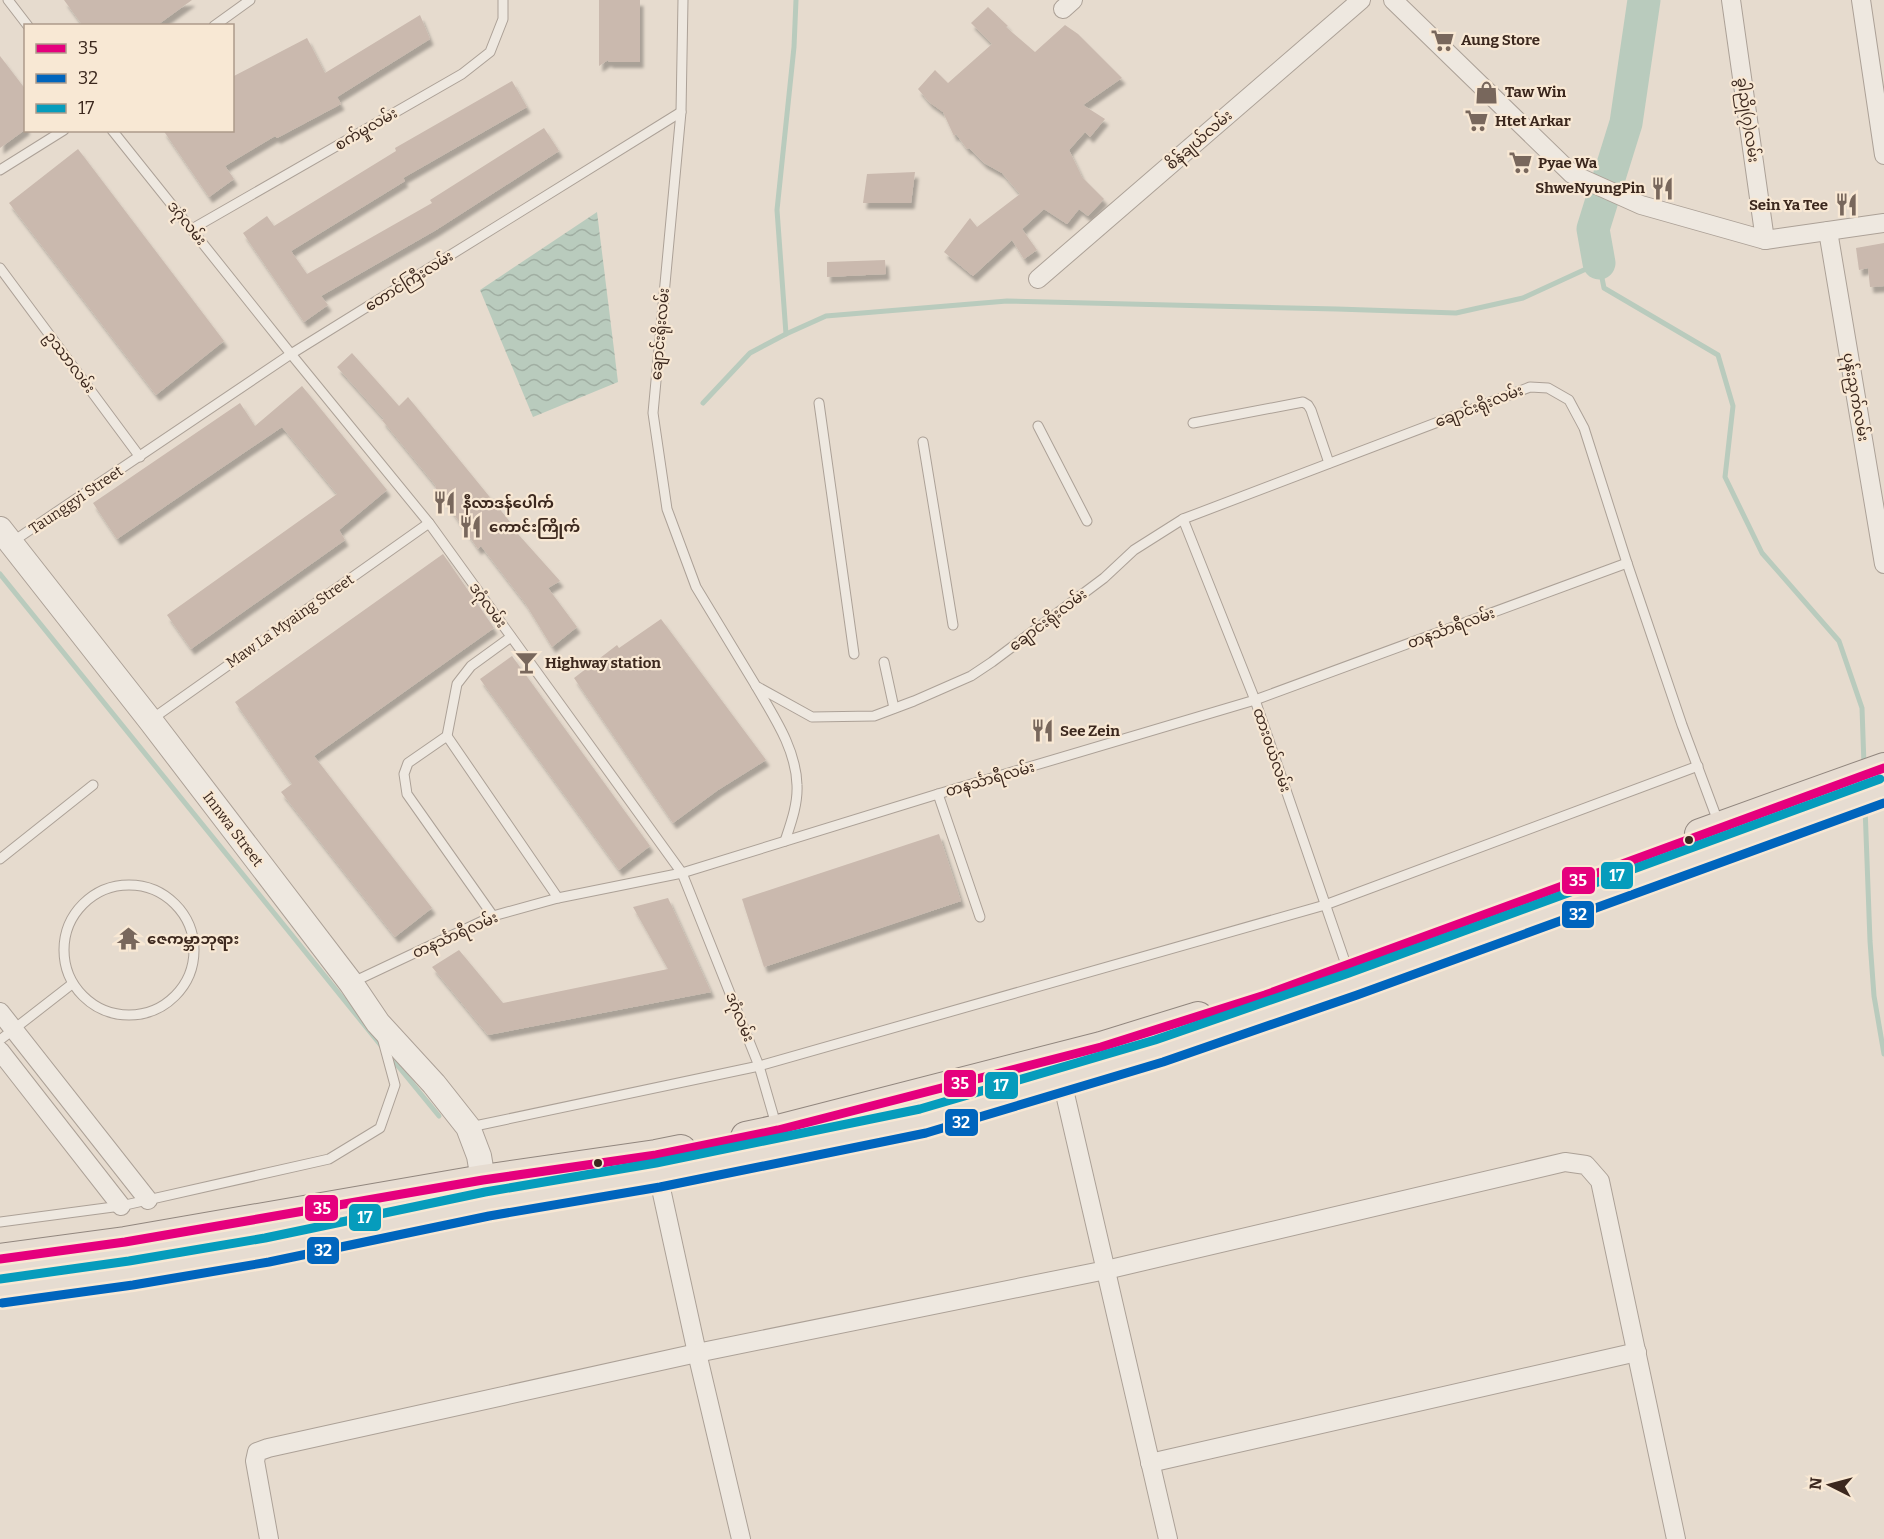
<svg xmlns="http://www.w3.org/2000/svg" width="1884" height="1539" font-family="Bitter,'Noto Sans Myanmar',serif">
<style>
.water{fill:url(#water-waves)}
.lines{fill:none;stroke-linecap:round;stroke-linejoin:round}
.stream{stroke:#b9cbbd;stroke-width:5}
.river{stroke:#b9cbbd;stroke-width:33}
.building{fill:#cab9ae;filter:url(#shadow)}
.service-casing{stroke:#aca197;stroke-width:11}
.minor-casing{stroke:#aca197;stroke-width:20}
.tertiary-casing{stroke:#aca197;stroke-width:26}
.primary-casing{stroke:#91867e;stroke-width:32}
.service{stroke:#eee8e0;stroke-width:9}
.minor{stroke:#eee8e0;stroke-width:18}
.tertiary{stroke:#eee8e0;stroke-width:24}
.primary{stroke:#e6dcd1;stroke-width:30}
.bus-1-casing{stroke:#f8e8d4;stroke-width:14}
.bus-2-casing{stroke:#f8e8d4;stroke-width:14}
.bus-3-casing{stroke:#f8e8d4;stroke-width:14}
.bus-1{stroke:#e5007d;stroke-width:9}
.bus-2{stroke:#0065bd;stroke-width:9}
.bus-3{stroke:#069cbc;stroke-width:9}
.bus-dot{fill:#3c281e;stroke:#f8e8d4;stroke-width:2}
.labels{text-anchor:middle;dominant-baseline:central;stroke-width:4.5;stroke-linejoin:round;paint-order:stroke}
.poi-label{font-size:15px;font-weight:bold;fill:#3c281e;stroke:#f8e8d4;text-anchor:start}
.street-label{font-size:15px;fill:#3c281e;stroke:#f8e8d4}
.line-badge{stroke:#f8e8d4;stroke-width:2}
.badge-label{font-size:16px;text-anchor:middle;font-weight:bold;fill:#fff}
</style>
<defs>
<pattern id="water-waves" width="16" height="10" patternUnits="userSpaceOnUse" patternTransform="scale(1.5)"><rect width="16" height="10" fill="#b9cbbd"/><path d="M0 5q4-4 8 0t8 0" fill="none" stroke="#a0aea2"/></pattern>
<filter id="shadow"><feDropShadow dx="3.5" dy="6" stdDeviation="1.5" flood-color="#0004"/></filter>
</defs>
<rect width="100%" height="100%" fill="#e6dbce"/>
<polygon class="water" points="597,212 618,382 533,417 480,290"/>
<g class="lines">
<g class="stream">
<polyline points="786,334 777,210 794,47 796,0"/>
<polyline points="703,403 750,353 786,334 826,316 1007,301 1337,309 1456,313 1523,298 1599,263 1604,288 1718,355 1733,406 1725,477 1762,553 1839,641 1862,708 1864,765"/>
<polyline points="0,574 383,1048"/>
<polyline points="1865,807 1870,941 1874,996 1884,1054"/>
<polyline points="389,1055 439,1116"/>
</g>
<polyline class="river" points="1599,263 1593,229 1626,123 1644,0"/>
</g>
<g class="building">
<polygon points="64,0 192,0 156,26 83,26"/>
<polygon points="599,0 640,0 640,62 609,62 608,60 599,66"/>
<polygon points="988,7 1008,26 1006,27 1035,52 1065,25 1078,34 1122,78 1083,105 1105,119 1090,137 1085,132 1069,150 1082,177 1104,199 1088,216 1079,209 1067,224 1044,209 1022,229 1037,250 1024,259 1012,240 973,276 944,252 970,218 977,227 1020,194 1002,173 984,163 969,148 967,149 956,134 954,136 943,112 929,102 918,89 935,70 948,83 992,44 971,23"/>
<polygon points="420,15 430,39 337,97 341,104 277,138 275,136 225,166 234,179 209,197 163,130 232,130 232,77 307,38 325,73"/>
<polygon points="0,56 26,90 26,129 0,148"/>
<polygon points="512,81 527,107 403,178 405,181 291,251 307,274 432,203 430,200 544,128 559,151 436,230 321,296 328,305 304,322 243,233 267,216 274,226 396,151 395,148"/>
<polygon points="78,149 224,341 156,395 9,203"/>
<polygon points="915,172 911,203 863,203 867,174"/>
<polygon points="1884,243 1884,286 1870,287 1868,268 1859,270 1856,248"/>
<polygon points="885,260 886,274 827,277 827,262"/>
<polygon points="352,353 399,406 408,397 511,523 509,524 560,581 548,588 577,627 552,647 525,603 481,546 478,549 435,487 436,486 382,420 384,419 337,367"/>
<polygon points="302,386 387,490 339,530 345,540 191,649 167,615 337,494 282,427 117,539 93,503 240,403 255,426"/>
<polygon points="443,554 494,628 314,756 432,908 395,937 281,792 292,784 235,702"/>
<polygon points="661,619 766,760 718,790 673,823 574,678 617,645 619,648"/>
<polygon points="512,656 650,846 619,870 480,679"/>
<polygon points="939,834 961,901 764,967 742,899"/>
<polygon points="668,898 711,992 488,1035 432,967 459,950 503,1003 668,969 633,907"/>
</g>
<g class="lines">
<defs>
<g id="service">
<polyline points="8,0 28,26"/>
<polyline points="683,0 681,112 653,413 667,509 696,587 756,686 812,717 874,716 914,701 971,676 992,662 1104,578 1134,550 1183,519 1530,387 1548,388 1569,400 1584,428 1627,563 1682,725 1719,824"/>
<polyline points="214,26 250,0"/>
<polyline points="112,130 291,354 429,523 682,873 759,1066 777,1128"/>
<polyline points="0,170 64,130"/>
<polyline points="192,229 462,74 490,52 503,19 503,0"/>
<polyline points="0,268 140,457"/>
<polyline points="819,403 854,654"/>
<polyline points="1193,423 1303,402 1308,405 1311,410 1329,463"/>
<polyline points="1038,426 1087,521"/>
<polyline points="923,442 953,625"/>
<polyline points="1183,519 1255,700 1352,982"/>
<polyline points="12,542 291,354 681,112"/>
<polyline points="884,662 894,708"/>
<path d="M756 686C774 717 796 749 797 785 798 804 791 823 785 841"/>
<polyline points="152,719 429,523"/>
<polyline points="447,736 457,684 471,666 511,637"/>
<polyline points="938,794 980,917"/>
<polyline points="0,859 93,785"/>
<circle cx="129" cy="950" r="65"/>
<polyline points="493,916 407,794 404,774 408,763 447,736 558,898"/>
<polyline points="353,982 493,916 558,898 682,873 938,794 1255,700 1627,563"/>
<polyline points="0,1040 72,984"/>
<polyline points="470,1127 759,1066 1325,905 1698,766"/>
<polyline points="0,1222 121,1206 329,1159 380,1128 395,1085 382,1037"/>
</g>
<g id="minor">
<polyline points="1393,0 1572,174 1641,205 1765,240 1884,223"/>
<polyline points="1731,0 1765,240"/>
<polyline points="1861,0 1884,155"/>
<polyline points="1063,9 1073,0"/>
<polyline points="1828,231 1884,564"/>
<polyline points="1038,279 1361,0"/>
<polyline points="0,1012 148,1200"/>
<polyline points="0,1051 121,1206"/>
<polyline points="1062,1081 1168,1539"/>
<polyline points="658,1175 697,1353 741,1539"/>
<polyline points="1150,1463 1637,1352"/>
<polyline points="269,1539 255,1461 257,1452 268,1448 697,1353 1106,1270 1565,1162 1586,1165 1600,1181 1676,1539"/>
</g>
<polyline id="tertiary" points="0,529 150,720 351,983 378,1023 434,1084 468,1127 479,1156 486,1197"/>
<g id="primary">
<polyline points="1700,834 1884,768"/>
<polyline points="746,1137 778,1130 1101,1047 1198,1017"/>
<polyline points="0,1259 125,1242 483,1180 656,1155 681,1150"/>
<polyline points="0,1291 131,1273 267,1250 487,1204 658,1175 923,1121 1159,1051 1353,984 1884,790"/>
</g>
</defs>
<use href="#service" class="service-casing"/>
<use href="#minor" class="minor-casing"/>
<use href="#tertiary" class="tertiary-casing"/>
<use href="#primary" class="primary-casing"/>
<use href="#service" class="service"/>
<use href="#minor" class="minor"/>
<use href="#tertiary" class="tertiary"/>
<use href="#primary" class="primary"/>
<defs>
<polyline id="bus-1" points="0,1259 125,1242 483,1180 656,1155 778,1130 1101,1047 1265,995 1884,768"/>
<polyline id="bus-2" points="2,1303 133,1285 269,1262 489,1216 660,1187 926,1133 1163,1062 1357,995 1884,803"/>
<polyline id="bus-3" points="0,1279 129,1261 265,1238 485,1192 656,1163 920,1109 1155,1040 1349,973 1880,779"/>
</defs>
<use href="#bus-1" class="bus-1-casing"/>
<use href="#bus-2" class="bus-2-casing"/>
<use href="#bus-3" class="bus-3-casing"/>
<use href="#bus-1" class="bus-1"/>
<use href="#bus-2" class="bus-2"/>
<use href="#bus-3" class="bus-3"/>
</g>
<defs>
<symbol id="supermarket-bare" viewBox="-9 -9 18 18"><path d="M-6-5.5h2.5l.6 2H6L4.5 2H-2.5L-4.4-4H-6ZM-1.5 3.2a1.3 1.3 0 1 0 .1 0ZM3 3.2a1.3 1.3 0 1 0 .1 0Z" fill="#78675c" stroke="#f8e8d4" stroke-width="2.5" paint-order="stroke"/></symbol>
<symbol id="shop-bare" viewBox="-9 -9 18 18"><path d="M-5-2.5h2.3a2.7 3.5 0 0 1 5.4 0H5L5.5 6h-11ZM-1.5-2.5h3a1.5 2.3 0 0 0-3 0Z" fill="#78675c" stroke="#f8e8d4" stroke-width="2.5" paint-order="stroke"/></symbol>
<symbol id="restaurant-bare" viewBox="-9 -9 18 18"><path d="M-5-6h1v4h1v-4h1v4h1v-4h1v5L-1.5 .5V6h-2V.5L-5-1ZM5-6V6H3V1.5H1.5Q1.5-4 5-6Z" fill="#78675c" stroke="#f8e8d4" stroke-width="2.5" paint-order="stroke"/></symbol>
<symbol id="bar-bare" viewBox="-9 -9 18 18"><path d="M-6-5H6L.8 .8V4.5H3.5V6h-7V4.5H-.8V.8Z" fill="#78675c" stroke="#f8e8d4" stroke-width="2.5" paint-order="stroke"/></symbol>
<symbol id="temple-bare" viewBox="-9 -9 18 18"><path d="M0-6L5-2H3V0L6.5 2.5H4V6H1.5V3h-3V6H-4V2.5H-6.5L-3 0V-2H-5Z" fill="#78675c" stroke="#f8e8d4" stroke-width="2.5" paint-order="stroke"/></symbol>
</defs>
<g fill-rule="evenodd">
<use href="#supermarket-bare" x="1426" y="24" width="33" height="33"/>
<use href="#shop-bare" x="1470" y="76" width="33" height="33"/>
<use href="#supermarket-bare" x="1460" y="104" width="33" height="33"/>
<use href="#supermarket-bare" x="1504" y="146" width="33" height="33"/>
<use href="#restaurant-bare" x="1646" y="172" width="33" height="33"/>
<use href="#restaurant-bare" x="1830" y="188" width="33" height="33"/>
<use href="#restaurant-bare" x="428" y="486" width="33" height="33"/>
<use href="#restaurant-bare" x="454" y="510" width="33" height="33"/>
<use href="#bar-bare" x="510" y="646" width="33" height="33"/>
<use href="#restaurant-bare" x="1026" y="714" width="33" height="33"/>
<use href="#temple-bare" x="112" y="922" width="33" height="33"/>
</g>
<g class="bus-dot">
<circle cx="1689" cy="840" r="5"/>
<circle cx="598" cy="1163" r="5"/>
</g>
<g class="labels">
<g class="poi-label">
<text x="1461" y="40">Aung Store</text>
<text x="1505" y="92">Taw Win</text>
<text x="1495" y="121">Htet Arkar</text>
<text x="1538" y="163">Pyae Wa</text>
<text x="1645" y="188" text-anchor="end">ShweNyungPin</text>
<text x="1828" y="205" text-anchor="end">Sein Ya Tee</text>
<text x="463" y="503">နီလာဒန်ပေါက်</text>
<text x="489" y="527">ကောင်းကြိုက်</text>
<text x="545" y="663">Highway station</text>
<text x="1060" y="731">See Zein</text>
<text x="147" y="939">ဇေကမ္ဘာဘုရား</text>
</g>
<g class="street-label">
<text transform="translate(1748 120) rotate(82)">ခွါညို(၇)လမ်း</text>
<text transform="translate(366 129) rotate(-30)">စက်မှုလမ်း</text>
<text transform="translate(1199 140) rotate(-41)">စိန်ချယ်လမ်း</text>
<text transform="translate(187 223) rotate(51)">ဒဂုံလမ်း</text>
<text transform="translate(409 281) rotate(-32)">တောင်ကြီးလမ်း</text>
<text transform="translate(660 334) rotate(-85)">ချောင်းရိုးလမ်း</text>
<text transform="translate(70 362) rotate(53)">ဥဿာလမ်း</text>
<text transform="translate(1856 397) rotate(80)">ပုန်းညှက်လမ်း</text>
<text transform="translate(1479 406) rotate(-21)">ချောင်းရိုးလမ်း</text>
<text transform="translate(76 500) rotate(-34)">Taunggyi Street</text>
<text transform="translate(488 605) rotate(54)">ဒဂုံလမ်း</text>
<text transform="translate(1048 620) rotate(-37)">ချောင်းရိုးလမ်း</text>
<text transform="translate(290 621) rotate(-35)">Maw La Myaing Street</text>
<text transform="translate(1451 628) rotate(-20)">တနင်္သာရီလမ်း</text>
<text transform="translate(1272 750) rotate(71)">ထားဝယ်လမ်း</text>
<text transform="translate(990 779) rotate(-16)">တနင်္သာရီလမ်း</text>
<text transform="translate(233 829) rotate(53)">Innwa Street</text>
<text transform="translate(455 935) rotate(-24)">တနင်္သာရီလမ်း</text>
<text transform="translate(740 1017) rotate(68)">ဒဂုံလမ်း</text>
</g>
</g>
<g class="line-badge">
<rect x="1600" y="861" width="34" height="29" rx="6" fill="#069cbc"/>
<rect x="1561" y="866" width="35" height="29" rx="6" fill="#e5007d"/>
<rect x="1561" y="900" width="34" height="29" rx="6" fill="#0065bd"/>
<rect x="943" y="1069" width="34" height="29" rx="6" fill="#e5007d"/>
<rect x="984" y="1071" width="35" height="29" rx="6" fill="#069cbc"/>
<rect x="944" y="1108" width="35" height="29" rx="6" fill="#0065bd"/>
<rect x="304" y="1194" width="35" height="28" rx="6" fill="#e5007d"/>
<rect x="348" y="1203" width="34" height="29" rx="6" fill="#069cbc"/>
<rect x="306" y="1236" width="34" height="29" rx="6" fill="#0065bd"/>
</g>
<g class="badge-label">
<text x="1617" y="881">17</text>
<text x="1578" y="886">35</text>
<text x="1578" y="920">32</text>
<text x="960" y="1089">35</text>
<text x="1001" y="1091">17</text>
<text x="961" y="1128">32</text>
<text x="322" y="1214">35</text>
<text x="365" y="1223">17</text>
<text x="323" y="1256">32</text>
</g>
<rect x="24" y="24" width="210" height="108" fill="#f8e8d4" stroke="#ad9b8b" stroke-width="1.5"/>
<rect x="36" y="44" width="30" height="9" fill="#e5007d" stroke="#ad9b8b" stroke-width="1.5"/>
<text x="78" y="54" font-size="18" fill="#3c281e">35</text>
<rect x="36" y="74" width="30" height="9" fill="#0065bd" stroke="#ad9b8b" stroke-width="1.5"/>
<text x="78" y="84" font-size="18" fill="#3c281e">32</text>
<rect x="36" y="104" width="30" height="9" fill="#069cbc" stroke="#ad9b8b" stroke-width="1.5"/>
<text x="78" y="114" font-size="18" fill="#3c281e">17</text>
<g transform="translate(1830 1485) rotate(276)" stroke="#f8e8d4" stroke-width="4.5" paint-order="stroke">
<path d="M0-4.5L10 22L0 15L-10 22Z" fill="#3c281e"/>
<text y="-9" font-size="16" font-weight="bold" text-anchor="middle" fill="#3c281e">N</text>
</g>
</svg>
